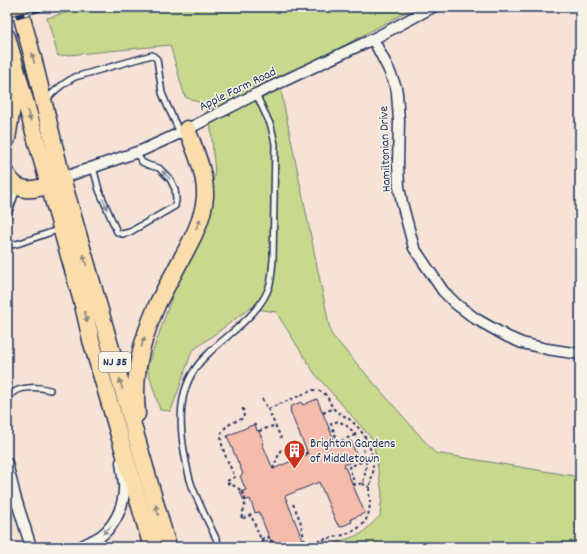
<svg xmlns="http://www.w3.org/2000/svg" width="587" height="554" font-family="Dekko,sans-serif">
<style>
.green{fill:#c8d88c;stroke:#728475}
.building{fill:#f5bcab;stroke:#1b2f5e}
.lines{fill:none;stroke-linecap:round;stroke-linejoin:round}
.service-casing{stroke:#1b2f5e;stroke-width:8}
.minor-casing{stroke:#1b2f5e;stroke-width:13}
.trunk-casing{stroke:#1b2f5e;stroke-width:19}
.path{stroke:#1b2f5e;stroke-width:2;stroke-dasharray:3 3;stroke-linecap:butt}
.service{stroke:#f7f3e8;stroke-width:5}
.minor{stroke:#f7f3e8;stroke-width:10}
.trunk{stroke:#fbddab;stroke-width:16}
.rail-casing{stroke:#1b2f5e;stroke-width:4.5}
.rail{stroke:#f7f3e8;stroke-width:3;stroke-dasharray:9;stroke-linecap:butt}
.oneway{fill:#8b8684}
.oneway2{fill:#8991a3}
.labels{text-anchor:middle;dominant-baseline:central;stroke-width:3;stroke-linejoin:round;paint-order:stroke}
.shield{fill:#f7f3e8;stroke:#5d6a87;stroke-width:1}
.shield-label{font-size:12px;font-weight:bold;fill:#1b2f5e}
.street-label{font-size:13px;fill:#1b2f5e;stroke:#f7f3e8}
.poi-label{font-size:13px;fill:#1b2f5e;stroke:#f7f3e8;text-anchor:start}
</style>
<rect width="100%" height="100%" fill="#f6e2d6"/>
<filter id="ink" filterUnits="userSpaceOnUse"><feTurbulence type="fractalNoise" baseFrequency=".025" numOctaves="2"/><feDisplacementMap in="SourceGraphic" scale="8" xChannelSelector="R" yChannelSelector="G"/><feConvolveMatrix kernelMatrix="1 2 1 2 8 2 1 2 1" color-interpolation-filters="sRGB"/></filter>
<g filter="url(#ink)">
<polygon class="green" points="87,7 415,7 279,81 331,334 435,453 580,477 580,547 325,547 361,534 380,516 382,493 373,440 315,374 276,312 250,308 192,351 171,411 160,410 147,368 215,174 210,118 206,105 185,97 170,45 58,56 47,18"/>
<polygon class="building" points="317,399 337,447 351,441 358,459 344,465 365,513 351,519 352,522 340,527 338,524 337,524 319,482 285,496 302,539 283,547 273,547 259,512 255,513 250,499 244,501 240,492 246,490 240,476 243,474 227,436 255,424 257,431 258,430 264,442 262,443 273,469 308,454 294,421 290,410 291,410 290,407 301,402 303,405"/>
<g class="lines">
<defs>
<g id="service">
<path d="M47 99C55 90 63 83 75 77L152 55 157 59 162 93 167 105 180 133"/>
<polyline points="93,167 99,190 117,232 122,234 130,232 175,206 176,200 175,189 170,179 159,168 148,165 142,162 136,152"/>
<polyline points="7,217 16,192 16,187"/>
<polyline points="7,246 20,243 60,229"/>
<path d="M7 399C9 397 11 394 14 392 23 386 39 387 50 390"/>
<path d="M220 547C211 527 200 507 192 486 188 475 186 463 184 451 178 414 179 380 209 353 229 333 262 313 270 284 272 276 272 268 273 260L275 144 271 126 256 94"/>
</g>
<g id="minor">
<polyline points="373,39 388,68 396,87 397,93 399,121 398,164 399,187 402,203 414,248 443,291 456,304 476,319 508,337 522,343 547,349 580,354"/>
<polyline points="58,180 62,178 143,150 180,133 256,94 373,39 433,7"/>
<polyline points="7,463 15,496 31,547"/>
<path d="M80 547C87 543 95 540 102 535 117 523 125 503 124 484 123 477 122 469 121 462"/>
</g>
<g id="trunk">
<polyline points="19,7 32,54 62,178 168,547"/>
<polyline points="7,37 83,305 91,340 152,547"/>
<polyline points="7,139 13,101 13,78"/>
<path d="M7 175C18 193 32 191 49 185"/>
<path d="M137 414C133 373 141 342 157 305 163 292 171 279 177 267 189 245 203 222 205 197 206 173 195 151 187 129"/>
</g>
</defs>
<use href="#service" class="service-casing"/>
<use href="#minor" class="minor-casing"/>
<use href="#trunk" class="trunk-casing"/>
<g class="path">
<path d="M262 399 268 409 313 390C331 391 326 402 336 411 340 414 345 416 349 419 366 432 374 451 373 472 372 479 369 486 369 493 369 495 370 497 370 499 370 508 369 517 363 524 351 536 332 537 318 541 313 543 308 545 303 547"/>
<path d="M243 408 244 418C238 420 230 423 225 428 214 438 230 465 235 477L227 481 226 482C230 485 234 485 238 488 250 497 244 507 241 519L251 515 264 547"/>
<polyline points="268,409 281,438"/>
<polyline points="323,413 334,408"/>
<polyline points="259,431 276,425"/>
<path d="M355 435 338 442 331 424 338 421C353 427 364 444 366 461 366 468 365 475 363 483L355 485 349 467 366 460"/>
<polyline points="288,446 308,454"/>
<polyline points="285,449 291,462"/>
<polyline points="273,469 281,449"/>
<polyline points="363,483 365,486 370,487"/>
<polyline points="293,504 300,520 304,538 307,545"/>
<polyline points="261,539 269,537 273,543"/>
<polyline points="296,542 298,547"/>
</g>
<use href="#service" class="service"/>
<use href="#minor" class="minor"/>
<use href="#trunk" class="trunk"/>
<defs>
<g id="rail">
<polyline points="7,9 13,7"/>
<polyline points="7,19 49,7"/>
</g>
</defs>
<use href="#rail" class="rail-casing"/>
<use href="#rail" class="rail"/>
</g>
<defs><path id="oneway-solid" d="M-6-.8H1V-3.2L6.5 0L1 3.2V.8H-6Z"/></defs>
<g class="oneway">
<use href="#oneway-solid" transform="translate(33 58) rotate(-104)"/>
<use href="#oneway-solid" transform="translate(29 116) rotate(74)"/>
<use href="#oneway-solid" transform="translate(198 224) rotate(-69)"/>
<use href="#oneway-solid" transform="translate(85 260) rotate(-106)"/>
<use href="#oneway-solid" transform="translate(86 317) rotate(76)"/>
<use href="#oneway-solid" transform="translate(143 342) rotate(-74)"/>
<use href="#oneway-solid" transform="translate(121 384) rotate(-106)"/>
<use href="#oneway-solid" transform="translate(157 510) rotate(-105)"/>
</g>
<g class="oneway2">
<use href="#oneway-solid" transform="translate(166 175) rotate(-134)"/>
<use href="#oneway-solid" transform="translate(105 204) rotate(67)"/>
<use href="#oneway-solid" transform="translate(107 530) rotate(135)"/>
</g>
</g>
<defs>
<symbol id="building-pin" viewBox="-11 -11 22 30"><path d="M0 17L-7.5 6A9.5 9.5 0 1 1 7.5 6Z" fill="#c8321e" stroke="#f7f3e8"/><path d="M-4-6H4V6H1V3H-1V6H-4ZM-2.5-4.3h1.7v1.8h-1.7ZM.8-4.3h1.7v1.8H.8ZM-2.5-1h1.7V.8h-1.7ZM.8-1h1.7V.8H.8Z" fill="#fff"/></symbol>
</defs>
<g fill-rule="evenodd">
<use href="#building-pin" x="282" y="438" width="25" height="34"/>
</g>
<g class="labels">
<rect class="shield" x="99" y="352" width="32" height="20" rx="3"/>
<g class="shield-label">
<text x="115" y="362">NJ 35</text>
</g>
<g class="street-label">
<text transform="translate(238 90) rotate(-26)">Apple Farm Road</text>
<text transform="translate(386 149) rotate(-92)">Hamiltonian Drive</text>
</g>
<g class="poi-label">
<text x="310" y="444">Brighton Gardens<tspan x="310" dy="15">of Middletown</tspan></text>
</g>
</g>
<rect width="587" height="554" fill="none" stroke="#f7f3e8" stroke-width="24"/>
<rect x="12" y="12" width="563" height="530" fill="none" stroke="#1b2f5e" stroke-width="1.5" filter="url(#ink)"/>
</svg>
